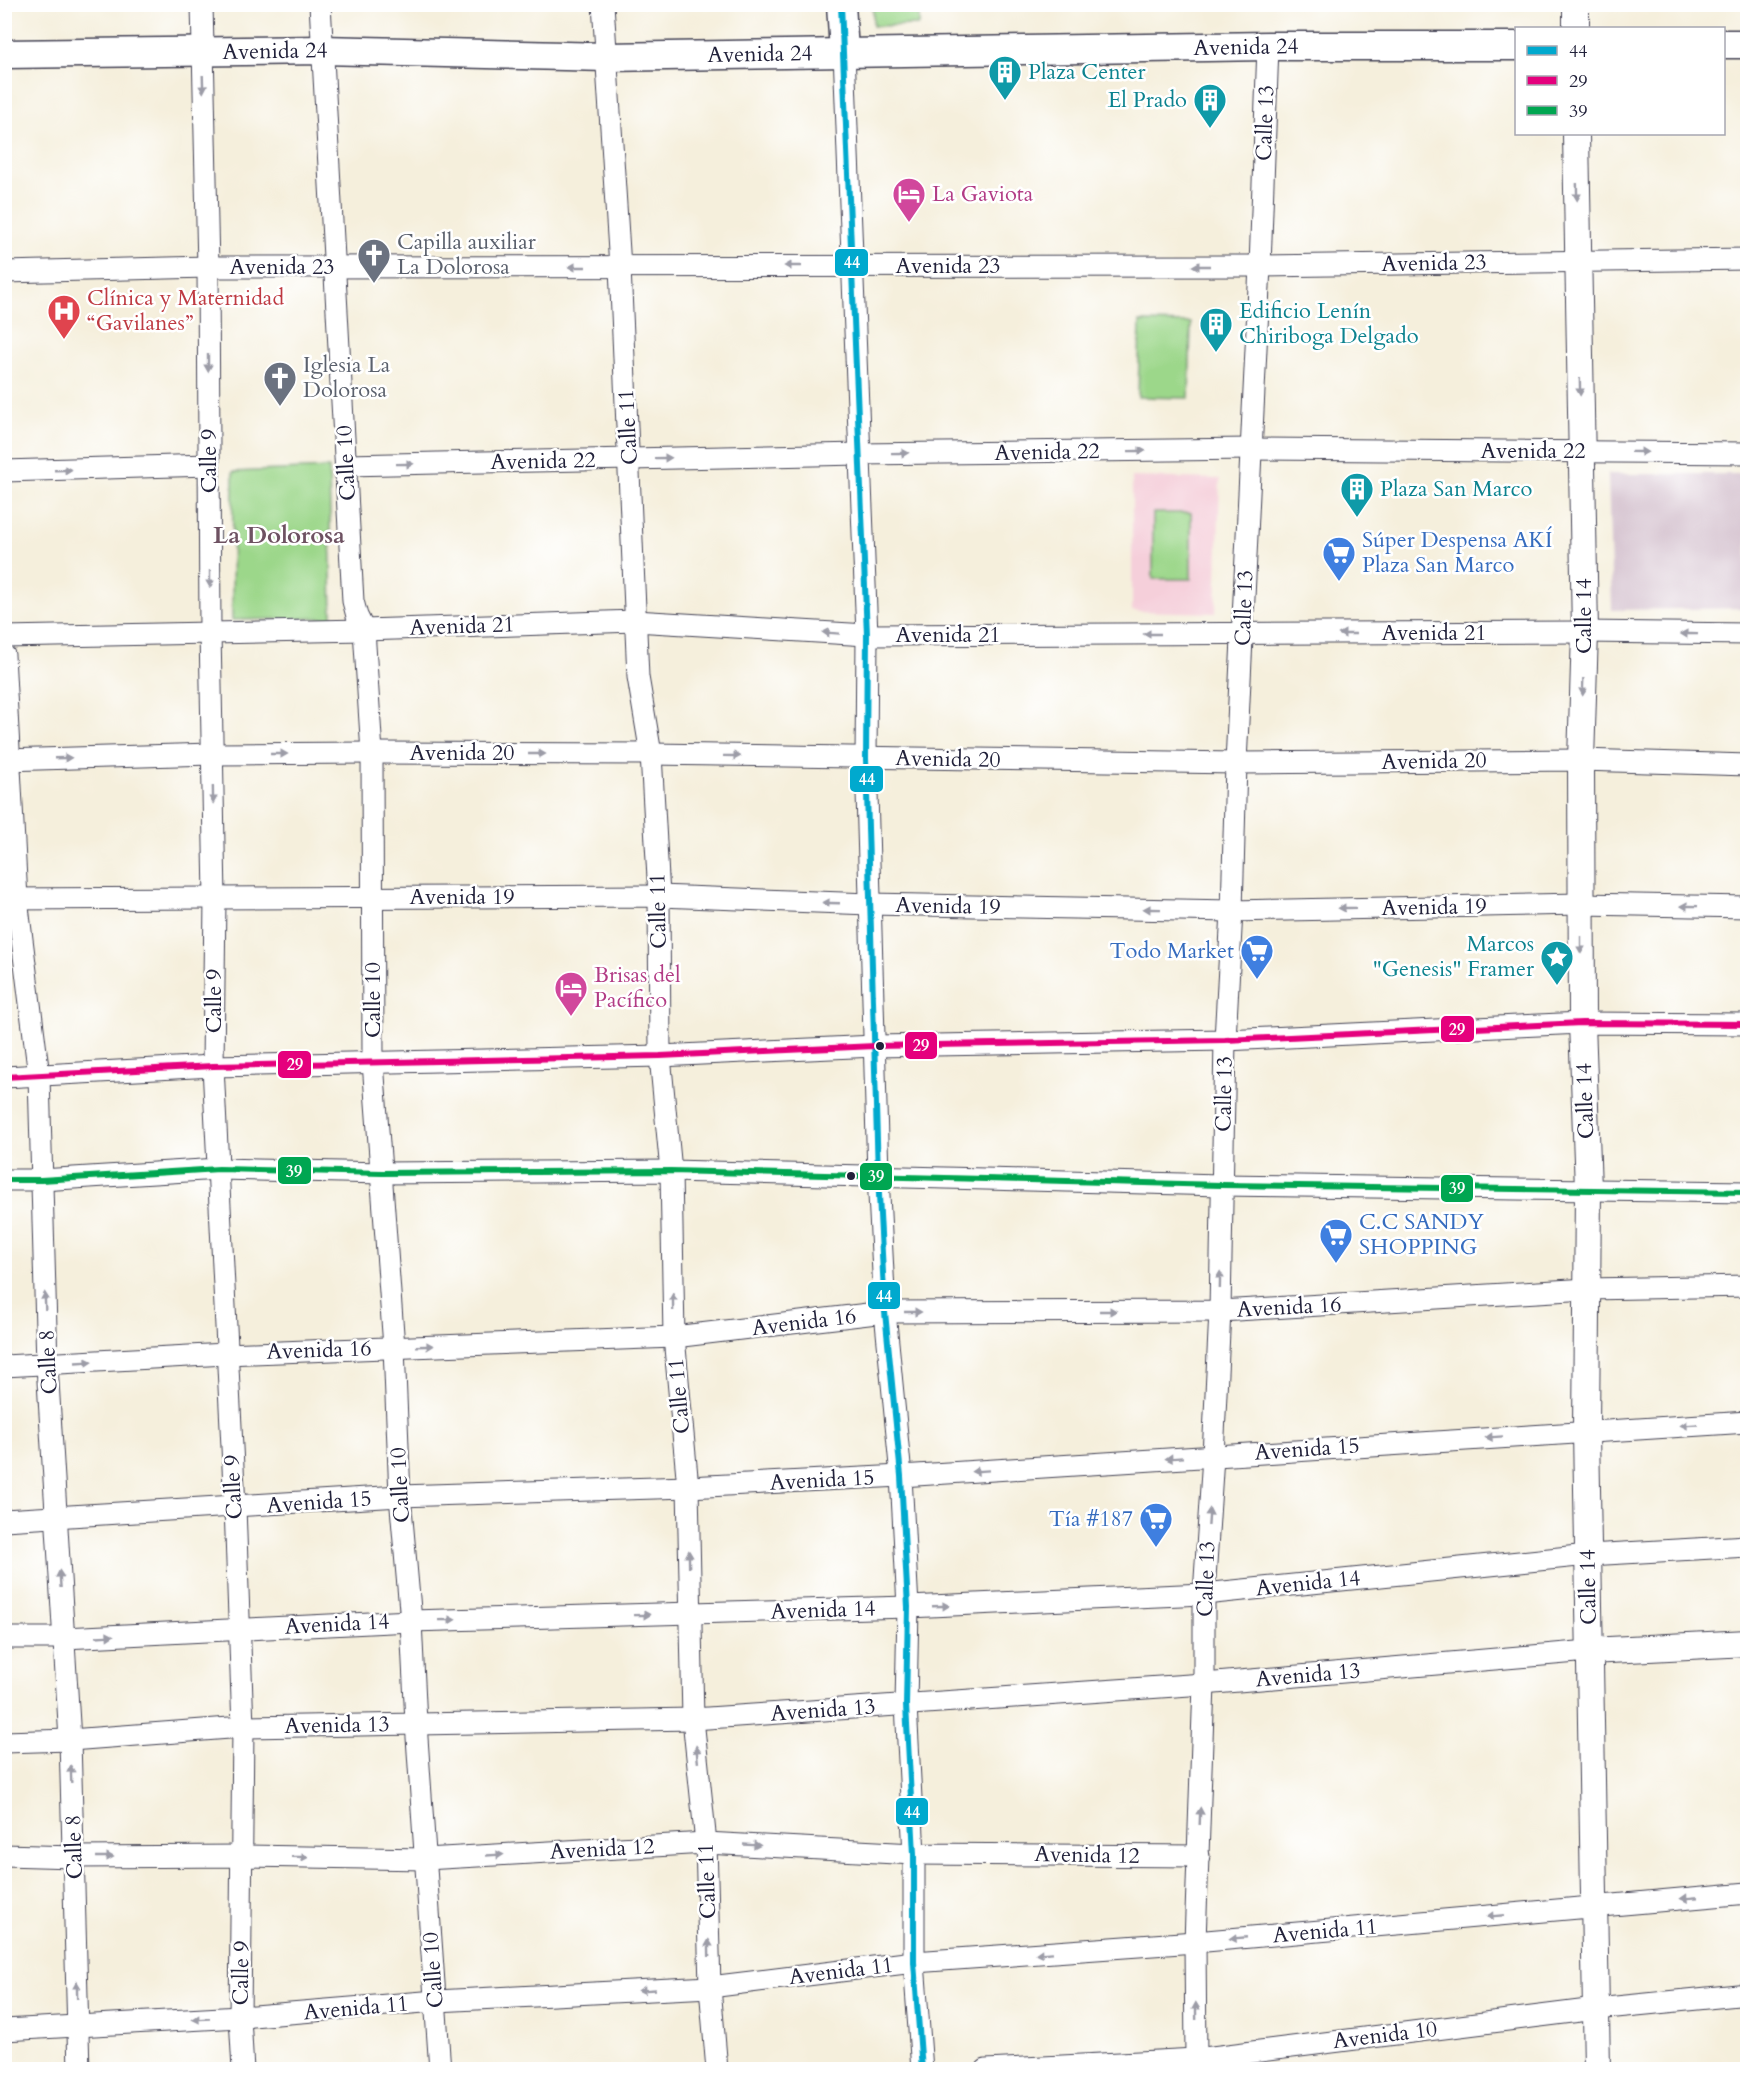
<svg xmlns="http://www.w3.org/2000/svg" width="1752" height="2074" font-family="Cardo,serif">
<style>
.built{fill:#f5cfda}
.industrial{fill:#d1bdcb}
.green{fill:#9cd78a;stroke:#5f7c62;stroke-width:1.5}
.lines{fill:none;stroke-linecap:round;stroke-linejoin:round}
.minor-casing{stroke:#424153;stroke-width:23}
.tertiary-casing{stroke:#424153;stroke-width:28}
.secondary-casing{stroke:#424153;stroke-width:31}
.minor{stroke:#fff;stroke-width:21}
.tertiary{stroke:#fff;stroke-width:26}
.secondary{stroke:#fff;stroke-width:28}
.bus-1-casing{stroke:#fff;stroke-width:10}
.bus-2-casing{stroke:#fff;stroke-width:10}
.bus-3-casing{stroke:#fff;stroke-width:10}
.bus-1{stroke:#00a9ce;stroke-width:6}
.bus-2{stroke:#e5007d;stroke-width:6}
.bus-3{stroke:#00a651;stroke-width:6}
.oneway{fill:#9c9ca7}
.bus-dot{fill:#22223b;stroke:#fff;stroke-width:2}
.labels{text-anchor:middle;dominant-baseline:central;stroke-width:5;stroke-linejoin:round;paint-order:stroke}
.street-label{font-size:22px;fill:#22223b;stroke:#fff}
.culture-label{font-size:22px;fill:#0d838f;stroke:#fff;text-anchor:start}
.hotel-label{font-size:22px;fill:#b23c85;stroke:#fff;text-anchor:start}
.worship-label{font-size:22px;fill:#5b616d;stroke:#fff;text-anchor:start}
.health-label{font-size:22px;fill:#be3a42;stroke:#fff;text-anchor:start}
.shop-label{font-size:22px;fill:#366cbe;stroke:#fff;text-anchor:start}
.neighbourhood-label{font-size:24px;font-weight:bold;fill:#6e5262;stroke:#fff}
.line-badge{stroke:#fff;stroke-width:2}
.badge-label{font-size:16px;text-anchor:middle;font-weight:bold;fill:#fff}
</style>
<rect width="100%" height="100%" fill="#fff"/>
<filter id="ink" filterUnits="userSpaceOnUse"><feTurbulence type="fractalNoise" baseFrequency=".0167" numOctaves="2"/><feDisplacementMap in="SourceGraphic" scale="12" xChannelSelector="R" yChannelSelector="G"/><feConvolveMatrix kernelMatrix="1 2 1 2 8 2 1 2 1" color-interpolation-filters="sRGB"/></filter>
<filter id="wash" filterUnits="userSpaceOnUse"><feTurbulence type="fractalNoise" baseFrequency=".008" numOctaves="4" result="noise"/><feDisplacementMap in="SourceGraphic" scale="24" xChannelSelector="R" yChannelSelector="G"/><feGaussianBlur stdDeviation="1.35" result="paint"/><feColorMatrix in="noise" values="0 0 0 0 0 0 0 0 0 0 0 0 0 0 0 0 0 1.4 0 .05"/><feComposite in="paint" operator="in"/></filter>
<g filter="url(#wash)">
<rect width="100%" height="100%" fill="#f5efdc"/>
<polygon class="built" points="1132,477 1220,479 1216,613 1132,611"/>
<polygon class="industrial" points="1608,474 1747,474 1747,608 1612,610"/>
<g class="green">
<polygon points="873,5 919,5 919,25 873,26"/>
<polygon points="1140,322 1191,323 1189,398 1138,397"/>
<polygon points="329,468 332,618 232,620 233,472"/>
<rect x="1153" y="513" width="38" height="66"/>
</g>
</g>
<g filter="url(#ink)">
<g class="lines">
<defs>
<g id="minor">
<polyline points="202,4 208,267 210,632 215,898 213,1066 235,1507 243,1727 240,2017 243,2070"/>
<polyline points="320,4 353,601 357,616 364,630 372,753 373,1062 394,1347 400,1496 411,1621 416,1723 440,2070"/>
<polyline points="603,4 620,267 638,677 651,754 659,896 660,1056 671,1171 674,1337 688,1487 693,1719 706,1843 710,1987 717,2070"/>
<polyline points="844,52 867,635 866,758 878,1175 885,1312 901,1476 908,1607 906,1705 914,1854 914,1962 922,2070"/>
<polyline points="4,272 208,267 1260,266 1748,259"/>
<polyline points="347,465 860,454 1250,449 1748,453"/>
<polyline points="4,471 209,465"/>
<polyline points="4,637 364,630 635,621 867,635 1585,632 1748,634"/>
<polyline points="4,655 17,899 39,1076 47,1365 70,1740 79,2070"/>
<polyline points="4,760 212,754 372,753 651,754 1236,763 1581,760 1748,765"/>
<polyline points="4,899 659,896 870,904 1232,911 1581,904 1748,907"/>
<polyline points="4,1077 213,1066 660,1056 875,1046 1225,1040 1582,1023 1748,1024"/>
<polyline points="4,1180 41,1180 219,1169 382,1173 671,1171 1221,1185 1748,1192"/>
<polyline points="4,1366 226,1354 674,1337 885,1312 1220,1311 1588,1289 1748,1286"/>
<polyline points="4,1520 400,1496 688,1487 901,1476 1748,1422"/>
<polyline points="4,1638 64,1638 411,1621 908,1607 1204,1594 1588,1555 1748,1546"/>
<polyline points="4,1742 70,1740 243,1727 693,1719 1204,1684 1589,1651"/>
<polyline points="4,1855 74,1857 243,1856 425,1859 706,1843 914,1854 1199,1856"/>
<polyline points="4,2030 240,2017 436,2001 710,1987 914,1962 1195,1942 1748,1893"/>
<polyline points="986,2070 1196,2059 1596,2009 1748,1994"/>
<polyline points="1194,2070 1196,2059 1195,1942 1204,1684 1204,1594 1213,1456 1220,1311 1225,1040 1232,911 1236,763 1260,266 1268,46"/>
</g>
<g id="tertiary">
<polyline points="1576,4 1576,28"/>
<polyline points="1576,134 1585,632 1581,760 1582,1023 1588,1189 1586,1431 1597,2070"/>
<polyline points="1589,1651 1748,1643"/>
</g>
<g id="secondary">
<polyline points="841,4 844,52"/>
<polyline points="1724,44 1748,44"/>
<polyline points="4,54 322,50 607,57 1268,46 1516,46"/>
</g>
</defs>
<use href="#minor" class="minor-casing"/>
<use href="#tertiary" class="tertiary-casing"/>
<use href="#secondary" class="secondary-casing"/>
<use href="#minor" class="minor"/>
<use href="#tertiary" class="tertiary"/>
<use href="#secondary" class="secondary"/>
<defs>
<polyline id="bus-1" points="841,4 867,635 866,758 878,1175 885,1312 901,1476 908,1607 906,1705 914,1854 914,1962 922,2070"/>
<polyline id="bus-2" points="4,1077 213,1066 660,1056 875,1046 1225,1040 1582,1023 1748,1024"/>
<polyline id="bus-3" points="4,1180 41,1180 219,1169 382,1173 671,1171 1221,1185 1748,1192"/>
</defs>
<use href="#bus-1" class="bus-1-casing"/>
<use href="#bus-2" class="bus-2-casing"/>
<use href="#bus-3" class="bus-3-casing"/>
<use href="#bus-1" class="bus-1"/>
<use href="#bus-2" class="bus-2"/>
<use href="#bus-3" class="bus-3"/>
</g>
<defs><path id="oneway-solid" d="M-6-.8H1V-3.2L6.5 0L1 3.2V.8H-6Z" transform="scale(1.5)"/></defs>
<g class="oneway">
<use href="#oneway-solid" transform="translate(203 84) rotate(88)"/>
<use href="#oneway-solid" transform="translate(1577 192) rotate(89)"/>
<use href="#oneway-solid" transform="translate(793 266) rotate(180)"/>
<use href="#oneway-solid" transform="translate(1201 266) rotate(-180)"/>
<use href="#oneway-solid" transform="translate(577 267) rotate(-180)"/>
<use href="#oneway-solid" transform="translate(208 363) rotate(90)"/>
<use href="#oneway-solid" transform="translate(1580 387) rotate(89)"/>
<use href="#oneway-solid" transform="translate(1137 451) rotate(-1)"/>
<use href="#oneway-solid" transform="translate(1639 452) rotate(1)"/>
<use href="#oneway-solid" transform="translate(900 453) rotate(-1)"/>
<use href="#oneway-solid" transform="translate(663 458) rotate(-1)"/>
<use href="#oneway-solid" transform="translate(405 464) rotate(-1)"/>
<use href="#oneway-solid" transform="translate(63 470) rotate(-2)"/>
<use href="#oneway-solid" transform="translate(210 579) rotate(90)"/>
<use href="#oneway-solid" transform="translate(831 633) rotate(-176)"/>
<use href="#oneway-solid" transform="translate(1152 634) rotate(180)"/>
<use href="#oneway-solid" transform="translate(1347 634) rotate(180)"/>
<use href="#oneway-solid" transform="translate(1689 634) rotate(-179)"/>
<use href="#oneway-solid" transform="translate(1583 687) rotate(92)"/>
<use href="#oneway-solid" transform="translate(279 754)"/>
<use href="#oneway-solid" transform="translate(537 754)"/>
<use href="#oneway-solid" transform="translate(732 756) rotate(1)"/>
<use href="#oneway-solid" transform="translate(63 758) rotate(-2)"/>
<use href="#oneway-solid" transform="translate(213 795) rotate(89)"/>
<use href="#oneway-solid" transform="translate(831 903) rotate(-178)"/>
<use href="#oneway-solid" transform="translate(1689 906) rotate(-179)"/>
<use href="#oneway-solid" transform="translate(1347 908) rotate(179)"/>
<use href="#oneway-solid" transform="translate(1152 909) rotate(-179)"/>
<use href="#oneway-solid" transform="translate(1581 945) rotate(90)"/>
<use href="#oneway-solid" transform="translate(1220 1280) rotate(-89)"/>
<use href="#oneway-solid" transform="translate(45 1301) rotate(-92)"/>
<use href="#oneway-solid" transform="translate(673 1302) rotate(-91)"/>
<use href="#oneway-solid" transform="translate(1108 1311)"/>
<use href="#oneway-solid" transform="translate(913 1312)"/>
<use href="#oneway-solid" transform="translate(425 1346) rotate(-2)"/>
<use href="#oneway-solid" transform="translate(84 1362) rotate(-3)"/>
<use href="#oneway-solid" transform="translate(1689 1425) rotate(177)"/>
<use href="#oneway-solid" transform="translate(1494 1437) rotate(176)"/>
<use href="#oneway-solid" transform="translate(1174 1458) rotate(176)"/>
<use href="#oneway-solid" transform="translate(980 1471) rotate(176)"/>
<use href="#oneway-solid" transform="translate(1209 1517) rotate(-86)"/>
<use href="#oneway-solid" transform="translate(689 1559) rotate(-91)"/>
<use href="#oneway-solid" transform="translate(60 1579) rotate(-94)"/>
<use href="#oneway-solid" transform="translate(941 1606) rotate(-2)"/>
<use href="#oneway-solid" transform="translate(642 1615) rotate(-1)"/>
<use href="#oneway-solid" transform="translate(447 1620) rotate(-1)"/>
<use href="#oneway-solid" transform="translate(105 1636) rotate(-3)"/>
<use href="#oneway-solid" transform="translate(697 1754) rotate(-96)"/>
<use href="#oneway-solid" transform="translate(71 1774) rotate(-92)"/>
<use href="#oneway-solid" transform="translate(1200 1816) rotate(-88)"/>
<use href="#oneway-solid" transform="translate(752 1845) rotate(3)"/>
<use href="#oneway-solid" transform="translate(495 1855) rotate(-3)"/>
<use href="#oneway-solid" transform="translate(105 1857)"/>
<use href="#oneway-solid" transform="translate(300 1857) rotate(1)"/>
<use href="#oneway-solid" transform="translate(1689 1898) rotate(175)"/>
<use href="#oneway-solid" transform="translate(1495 1916) rotate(175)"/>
<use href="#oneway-solid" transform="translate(1238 1938) rotate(175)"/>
<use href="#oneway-solid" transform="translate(709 1948) rotate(-91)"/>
<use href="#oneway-solid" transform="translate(1044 1953) rotate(176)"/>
<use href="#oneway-solid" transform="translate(77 1990) rotate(-91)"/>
<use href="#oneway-solid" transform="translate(647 1990) rotate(177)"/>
<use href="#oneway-solid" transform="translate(1196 2011) rotate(-91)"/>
<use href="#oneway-solid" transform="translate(201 2019) rotate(177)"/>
</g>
</g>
<defs>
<symbol id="building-pin" viewBox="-11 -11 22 30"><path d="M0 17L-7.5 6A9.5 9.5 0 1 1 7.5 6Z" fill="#0f9aa8" stroke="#fff"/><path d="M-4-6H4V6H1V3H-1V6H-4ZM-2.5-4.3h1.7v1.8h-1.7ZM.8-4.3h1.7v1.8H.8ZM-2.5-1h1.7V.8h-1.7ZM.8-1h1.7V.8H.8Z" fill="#fff"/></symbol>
<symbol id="hotel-pin" viewBox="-11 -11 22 30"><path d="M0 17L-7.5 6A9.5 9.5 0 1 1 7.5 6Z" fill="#d1479c" stroke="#fff"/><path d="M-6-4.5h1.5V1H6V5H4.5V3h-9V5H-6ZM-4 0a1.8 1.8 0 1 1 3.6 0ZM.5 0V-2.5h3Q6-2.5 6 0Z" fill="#fff"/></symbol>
<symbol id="church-pin" viewBox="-11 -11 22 30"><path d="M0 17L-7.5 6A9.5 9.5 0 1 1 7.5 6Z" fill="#6b7280" stroke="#fff"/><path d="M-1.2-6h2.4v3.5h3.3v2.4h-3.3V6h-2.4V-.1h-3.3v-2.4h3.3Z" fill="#fff"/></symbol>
<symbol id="hospital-pin" viewBox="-11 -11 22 30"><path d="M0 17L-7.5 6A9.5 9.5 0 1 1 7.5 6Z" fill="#e0444e" stroke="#fff"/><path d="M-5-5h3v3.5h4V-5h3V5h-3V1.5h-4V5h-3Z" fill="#fff"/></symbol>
<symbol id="supermarket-pin" viewBox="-11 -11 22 30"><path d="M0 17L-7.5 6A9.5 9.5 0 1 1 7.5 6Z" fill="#3f7fe0" stroke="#fff"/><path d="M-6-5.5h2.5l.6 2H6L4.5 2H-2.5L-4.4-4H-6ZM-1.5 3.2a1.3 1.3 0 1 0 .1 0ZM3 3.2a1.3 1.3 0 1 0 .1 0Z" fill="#fff"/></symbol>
<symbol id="sight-pin" viewBox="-11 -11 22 30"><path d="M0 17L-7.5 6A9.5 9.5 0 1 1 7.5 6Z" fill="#0f9aa8" stroke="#fff"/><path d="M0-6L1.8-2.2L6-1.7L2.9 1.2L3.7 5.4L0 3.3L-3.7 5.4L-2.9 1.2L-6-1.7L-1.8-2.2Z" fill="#fff"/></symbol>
</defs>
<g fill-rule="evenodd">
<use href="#building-pin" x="986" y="53" width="38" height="52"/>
<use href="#building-pin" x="1191" y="81" width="38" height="52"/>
<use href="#hotel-pin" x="890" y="175" width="38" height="52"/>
<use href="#church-pin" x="355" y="236" width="38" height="52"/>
<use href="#hospital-pin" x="45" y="292" width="38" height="52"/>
<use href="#building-pin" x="1197" y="305" width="38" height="52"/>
<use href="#church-pin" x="261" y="359" width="38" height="52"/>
<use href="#building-pin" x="1338" y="470" width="38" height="52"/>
<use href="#supermarket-pin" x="1320" y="534" width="38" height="52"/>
<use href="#supermarket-pin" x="1238" y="932" width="38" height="52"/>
<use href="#sight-pin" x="1538" y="938" width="38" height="52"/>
<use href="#hotel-pin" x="552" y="969" width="38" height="52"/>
<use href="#supermarket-pin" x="1317" y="1216" width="38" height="52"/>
<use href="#supermarket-pin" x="1137" y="1500" width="38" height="52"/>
</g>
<g class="bus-dot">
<circle cx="880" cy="1046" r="5"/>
<circle cx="851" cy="1176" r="5"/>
</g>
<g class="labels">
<g class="street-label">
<text transform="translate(1246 47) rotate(-1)">Avenida 24</text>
<text transform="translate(275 51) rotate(-1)">Avenida 24</text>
<text transform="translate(760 54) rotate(-1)">Avenida 24</text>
<text transform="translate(1265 123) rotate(-88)">Calle 13</text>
<text transform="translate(1434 263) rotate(-1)">Avenida 23</text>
<text x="948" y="266">Avenida 23</text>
<text x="282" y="267">Avenida 23</text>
<text transform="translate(628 427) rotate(-93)">Calle 11</text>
<text x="1533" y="451">Avenida 22</text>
<text transform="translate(1047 452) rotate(-1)">Avenida 22</text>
<text transform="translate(209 461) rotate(-90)">Calle 9</text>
<text transform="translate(543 461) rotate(-1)">Avenida 22</text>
<text transform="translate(346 463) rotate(-93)">Calle 10</text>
<text transform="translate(1244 608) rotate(-88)">Calle 13</text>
<text transform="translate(1584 616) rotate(-90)">Calle 14</text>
<text transform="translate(462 626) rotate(-2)">Avenida 21</text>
<text x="1434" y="633">Avenida 21</text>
<text x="948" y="635">Avenida 21</text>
<text x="462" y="753">Avenida 20</text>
<text transform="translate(948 759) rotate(1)">Avenida 20</text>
<text transform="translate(1434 761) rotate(-1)">Avenida 20</text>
<text x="462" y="897">Avenida 19</text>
<text transform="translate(948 906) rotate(1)">Avenida 19</text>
<text transform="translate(1434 907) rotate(-1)">Avenida 19</text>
<text transform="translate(658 911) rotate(-91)">Calle 11</text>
<text transform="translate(373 1000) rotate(-90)">Calle 10</text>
<text transform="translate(214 1001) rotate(-90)">Calle 9</text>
<text transform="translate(1224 1094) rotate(-89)">Calle 13</text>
<text transform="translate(1585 1101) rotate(-92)">Calle 14</text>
<text transform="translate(1289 1307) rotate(-3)">Avenida 16</text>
<text transform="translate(804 1322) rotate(-7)">Avenida 16</text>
<text transform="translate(319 1350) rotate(-2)">Avenida 16</text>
<text transform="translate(48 1362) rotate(-93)">Calle 8</text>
<text transform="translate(679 1396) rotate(-95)">Calle 11</text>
<text transform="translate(1307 1449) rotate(-4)">Avenida 15</text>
<text transform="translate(822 1480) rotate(-3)">Avenida 15</text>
<text transform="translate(400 1485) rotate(-93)">Calle 10</text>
<text transform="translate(233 1487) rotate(-93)">Calle 9</text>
<text transform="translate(319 1502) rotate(-4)">Avenida 15</text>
<text transform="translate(1206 1579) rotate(-88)">Calle 13</text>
<text transform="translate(1308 1583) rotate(-6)">Avenida 14</text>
<text transform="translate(1588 1587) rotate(-91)">Calle 14</text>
<text transform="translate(823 1610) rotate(-2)">Avenida 14</text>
<text transform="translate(337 1624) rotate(-3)">Avenida 14</text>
<text transform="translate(1308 1675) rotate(-5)">Avenida 13</text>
<text transform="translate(823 1710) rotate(-4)">Avenida 13</text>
<text transform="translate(337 1725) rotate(-1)">Avenida 13</text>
<text transform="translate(74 1847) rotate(-92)">Calle 8</text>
<text transform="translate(602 1849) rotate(-3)">Avenida 12</text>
<text transform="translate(1087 1855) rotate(1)">Avenida 12</text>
<text transform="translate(707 1881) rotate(-92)">Calle 11</text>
<text transform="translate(1325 1931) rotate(-5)">Avenida 11</text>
<text transform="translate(433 1970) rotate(-94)">Calle 10</text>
<text transform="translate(841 1971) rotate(-7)">Avenida 11</text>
<text transform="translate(241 1973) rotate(-89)">Calle 9</text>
<text transform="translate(356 2008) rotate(-5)">Avenida 11</text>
<text transform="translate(1385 2035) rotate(-7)">Avenida 10</text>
</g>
<g class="culture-label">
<text x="1028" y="72">Plaza Center</text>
<text x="1187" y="100" text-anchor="end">El Prado</text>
<text x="1239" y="311">Edificio Lenín<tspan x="1239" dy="25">Chiriboga Delgado</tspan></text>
<text x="1380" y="489">Plaza San Marco</text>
<text x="1534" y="944" text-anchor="end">Marcos<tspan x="1534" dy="25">"Genesis" Framer</tspan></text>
</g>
<g class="hotel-label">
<text x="932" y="194">La Gaviota</text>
<text x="594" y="975">Brisas del<tspan x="594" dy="25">Pacífico</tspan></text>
</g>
<g class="worship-label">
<text x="397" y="242">Capilla auxiliar<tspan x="397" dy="25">La Dolorosa</tspan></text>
<text x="303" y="365">Iglesia La<tspan x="303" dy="25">Dolorosa</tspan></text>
</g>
<g class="health-label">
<text x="87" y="298">Clínica y Maternidad<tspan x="87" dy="25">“Gavilanes”</tspan></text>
</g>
<g class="shop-label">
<text x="1362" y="540">Súper Despensa AKÍ<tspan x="1362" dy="25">Plaza San Marco</tspan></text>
<text x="1234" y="951" text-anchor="end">Todo Market</text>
<text x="1359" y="1222">C.C SANDY<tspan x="1359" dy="25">SHOPPING</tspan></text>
<text x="1133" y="1519" text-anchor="end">Tía #187</text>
</g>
<g class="neighbourhood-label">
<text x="279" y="535">La Dolorosa</text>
</g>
</g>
<g class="line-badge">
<rect x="834" y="248" width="35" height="29" rx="6" fill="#00a9ce"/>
<rect x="849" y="765" width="35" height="28" rx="6" fill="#00a9ce"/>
<rect x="1440" y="1015" width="35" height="28" rx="6" fill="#e5007d"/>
<rect x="904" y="1031" width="34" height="29" rx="6" fill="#e5007d"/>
<rect x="277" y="1050" width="35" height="29" rx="6" fill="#e5007d"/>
<rect x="277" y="1156" width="35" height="29" rx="6" fill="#00a651"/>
<rect x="859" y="1162" width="34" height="29" rx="6" fill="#00a651"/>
<rect x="1440" y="1174" width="34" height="29" rx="6" fill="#00a651"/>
<rect x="867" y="1281" width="34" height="29" rx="6" fill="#00a9ce"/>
<rect x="895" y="1797" width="34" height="29" rx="6" fill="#00a9ce"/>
</g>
<g class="badge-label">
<text x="852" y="268">44</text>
<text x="867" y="785">44</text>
<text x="1457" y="1035">29</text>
<text x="921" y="1051">29</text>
<text x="295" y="1070">29</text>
<text x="294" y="1177">39</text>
<text x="876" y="1182">39</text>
<text x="1457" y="1194">39</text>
<text x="884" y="1302">44</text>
<text x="912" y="1818">44</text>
</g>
<rect width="1752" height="2074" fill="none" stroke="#fff" stroke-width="24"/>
<rect x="1515" y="27" width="210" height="108" fill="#ffffff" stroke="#a7a7b1" stroke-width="1.5"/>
<rect x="1527" y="46" width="30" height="9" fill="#00a9ce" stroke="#a7a7b1" stroke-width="1.5"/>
<text x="1569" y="57" font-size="18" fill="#22223b">44</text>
<rect x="1527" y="76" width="30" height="9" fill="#e5007d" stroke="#a7a7b1" stroke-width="1.5"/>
<text x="1569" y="87" font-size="18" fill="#22223b">29</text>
<rect x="1527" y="106" width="30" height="9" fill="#00a651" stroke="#a7a7b1" stroke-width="1.5"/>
<text x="1569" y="117" font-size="18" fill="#22223b">39</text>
</svg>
